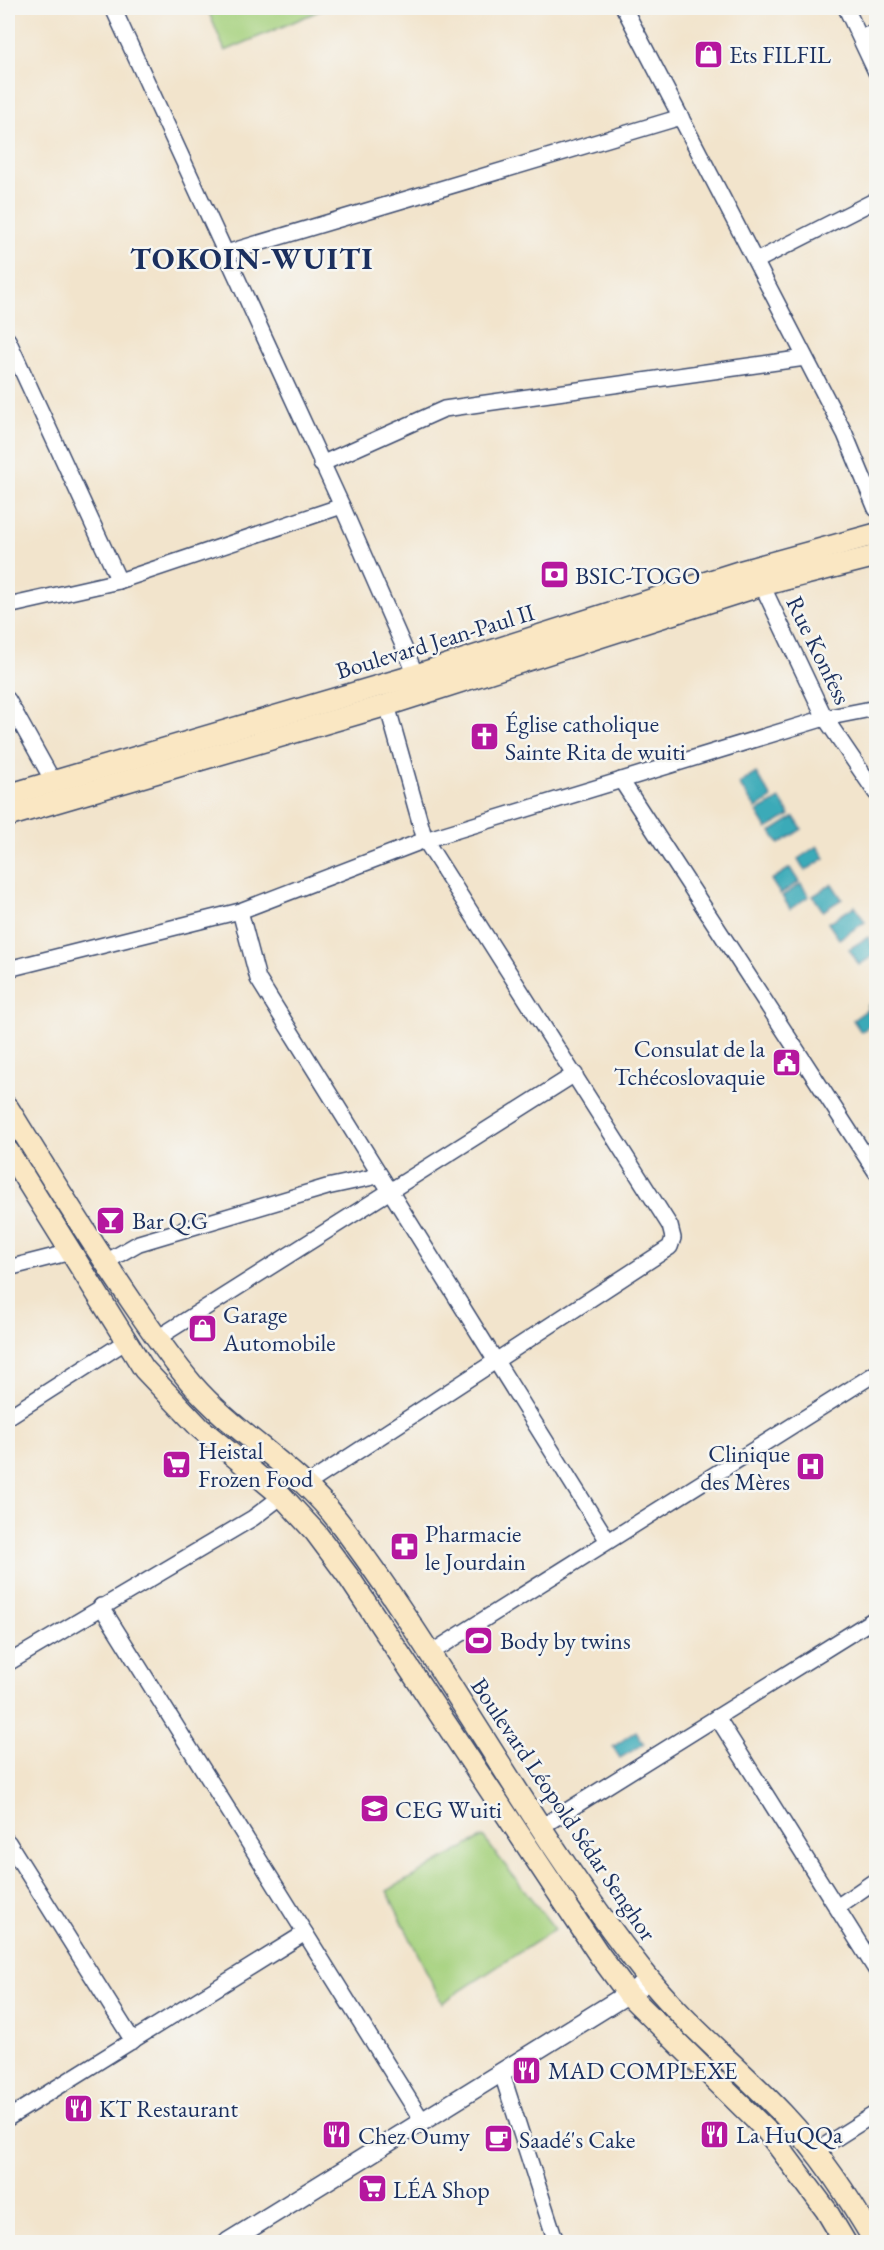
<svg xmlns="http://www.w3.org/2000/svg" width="884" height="2250" font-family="'EB Garamond',serif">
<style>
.green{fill:#a6d17e;stroke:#60806e;stroke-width:1.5}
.water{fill:#3baab8;stroke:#2b6c8b;stroke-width:1.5}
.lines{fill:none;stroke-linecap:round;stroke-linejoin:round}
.minor-casing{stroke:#3b4a6e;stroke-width:18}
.tertiary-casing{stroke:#3b4a6e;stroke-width:21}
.secondary-casing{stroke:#3b4a6e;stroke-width:24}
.minor{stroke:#fff;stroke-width:15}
.tertiary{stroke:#fff;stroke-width:18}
.secondary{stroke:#fae7c3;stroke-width:21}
.labels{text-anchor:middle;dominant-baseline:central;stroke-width:5;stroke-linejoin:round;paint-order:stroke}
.poi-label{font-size:24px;fill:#1b2f5e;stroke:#f6f6f2;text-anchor:start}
.street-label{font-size:24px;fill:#1b2f5e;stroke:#f6f6f2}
.district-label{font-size:30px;font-weight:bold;letter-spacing:1.5px;fill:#1b2f5e;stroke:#f6f6f2}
</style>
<rect width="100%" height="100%" fill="#f6f6f2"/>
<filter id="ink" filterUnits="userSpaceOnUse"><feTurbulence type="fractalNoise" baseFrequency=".0167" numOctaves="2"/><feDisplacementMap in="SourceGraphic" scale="12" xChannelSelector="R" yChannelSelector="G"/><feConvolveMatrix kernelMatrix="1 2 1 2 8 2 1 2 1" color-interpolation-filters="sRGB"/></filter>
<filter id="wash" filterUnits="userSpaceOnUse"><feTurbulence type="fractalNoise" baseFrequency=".008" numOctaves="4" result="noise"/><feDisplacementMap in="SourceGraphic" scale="24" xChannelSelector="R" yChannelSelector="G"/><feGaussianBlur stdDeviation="1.35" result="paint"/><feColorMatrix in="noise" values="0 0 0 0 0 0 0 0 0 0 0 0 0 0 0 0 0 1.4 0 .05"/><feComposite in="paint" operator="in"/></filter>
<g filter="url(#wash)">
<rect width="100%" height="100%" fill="#f2e4cc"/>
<g class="green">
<polygon points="207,8 326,8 225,51"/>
<polygon points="483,1837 555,1929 442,2003 387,1891"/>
</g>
<g class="water">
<polygon points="756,773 772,798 756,809 739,784"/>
<polygon points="780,799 790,815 767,829 757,812"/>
<polygon points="794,817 802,829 779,844 771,832"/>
<polygon points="817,846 825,858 805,871 798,859"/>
<polygon points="790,868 799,882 780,894 771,880"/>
<polygon points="801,884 809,896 790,909 782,896"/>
<polygon points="832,884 842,899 823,911 813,896"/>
<polygon points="855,906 865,922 839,939 828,923"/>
<polygon points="868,937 876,954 859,965 849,949"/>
<polygon points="876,999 876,1021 861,1032 853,1020 868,1009 867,1006"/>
<polygon points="636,1731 644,1744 620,1758 613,1747"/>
</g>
</g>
<g filter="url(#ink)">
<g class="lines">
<defs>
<g id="minor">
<polyline points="113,8 342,506 416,675"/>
<polyline points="624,8 845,434 876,509"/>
<polyline points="846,8 876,72"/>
<polyline points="860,36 876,33"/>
<polyline points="226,253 681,117"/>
<polyline points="756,261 876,200"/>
<polyline points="8,340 119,581"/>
<polyline points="321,464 444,409 805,358"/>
<polyline points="762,585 825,718 876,793"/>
<polyline points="8,606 119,581 342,506"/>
<polyline points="8,700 53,781"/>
<polyline points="621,780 876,1172"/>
<polyline points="240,911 258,979 608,1541"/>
<polyline points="8,969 240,911 425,840 825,718 876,708"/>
<polyline points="104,1263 139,1243 327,1187 378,1176"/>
<polyline points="8,1268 71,1252"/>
<polyline points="156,1339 575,1074"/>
<polyline points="8,1417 125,1342"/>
<polyline points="306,1485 670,1247 673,1238 670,1226 425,840 387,705"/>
<polyline points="101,1606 423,2122"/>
<polyline points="429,1654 876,1373"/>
<polyline points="8,1663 253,1518 282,1496"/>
<polyline points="717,1717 876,1970"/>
<polyline points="541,1827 876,1618"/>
<polyline points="8,1842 133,2041"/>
<polyline points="837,1907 876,1880"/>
<polyline points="502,2074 556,2242"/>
<polyline points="8,2118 305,1933"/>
<polyline points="816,2151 876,2113"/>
</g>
<polyline id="tertiary" points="228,2242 650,1980"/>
<g id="secondary">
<polyline points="8,795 416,675 742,571 876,534"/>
<polyline points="8,816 387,705 762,585 876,556"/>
<path d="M8 1108C48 1173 89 1239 132 1302 151 1330 170 1358 192 1384 236 1435 298 1467 339 1522 448 1666 530 1828 642 1970 683 2023 737 2065 783 2114 820 2153 848 2196 875 2242"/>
<polyline points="8,1151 144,1369 200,1428 282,1496 316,1533 348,1576 598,1953 629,1995 767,2131 826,2210 845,2242"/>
</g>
</defs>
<use href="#minor" class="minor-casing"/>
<use href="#tertiary" class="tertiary-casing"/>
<use href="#secondary" class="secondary-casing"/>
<use href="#minor" class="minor"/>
<use href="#tertiary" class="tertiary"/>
<use href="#secondary" class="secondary"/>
</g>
</g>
<defs>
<symbol id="shop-square" viewBox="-11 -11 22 22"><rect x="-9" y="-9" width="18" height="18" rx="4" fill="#b5179e" stroke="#f6f6f2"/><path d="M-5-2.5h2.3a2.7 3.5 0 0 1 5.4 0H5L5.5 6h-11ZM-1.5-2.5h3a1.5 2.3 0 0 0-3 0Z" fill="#fff"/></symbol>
<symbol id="bank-square" viewBox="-11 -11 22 22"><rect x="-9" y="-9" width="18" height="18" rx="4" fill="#b5179e" stroke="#f6f6f2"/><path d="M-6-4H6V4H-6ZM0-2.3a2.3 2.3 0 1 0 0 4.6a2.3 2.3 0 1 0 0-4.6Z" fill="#fff"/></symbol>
<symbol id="church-square" viewBox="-11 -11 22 22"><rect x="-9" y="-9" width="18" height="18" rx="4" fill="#b5179e" stroke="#f6f6f2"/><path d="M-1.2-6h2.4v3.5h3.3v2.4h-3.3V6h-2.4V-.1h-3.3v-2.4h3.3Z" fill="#fff"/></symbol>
<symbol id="civic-square" viewBox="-11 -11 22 22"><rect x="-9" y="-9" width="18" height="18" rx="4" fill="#b5179e" stroke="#f6f6f2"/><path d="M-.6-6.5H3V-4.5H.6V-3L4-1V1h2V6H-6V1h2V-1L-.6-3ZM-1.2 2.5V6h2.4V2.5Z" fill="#fff"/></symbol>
<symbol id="bar-square" viewBox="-11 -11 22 22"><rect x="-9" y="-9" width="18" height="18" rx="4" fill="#b5179e" stroke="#f6f6f2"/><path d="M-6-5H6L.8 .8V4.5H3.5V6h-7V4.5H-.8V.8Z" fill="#fff"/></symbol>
<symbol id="supermarket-square" viewBox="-11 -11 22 22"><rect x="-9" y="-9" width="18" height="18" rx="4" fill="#b5179e" stroke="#f6f6f2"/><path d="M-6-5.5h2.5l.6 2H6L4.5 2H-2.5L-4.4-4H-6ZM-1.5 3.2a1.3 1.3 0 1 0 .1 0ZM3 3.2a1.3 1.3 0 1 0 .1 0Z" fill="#fff"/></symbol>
<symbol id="hospital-square" viewBox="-11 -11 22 22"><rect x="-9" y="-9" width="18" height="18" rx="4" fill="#b5179e" stroke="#f6f6f2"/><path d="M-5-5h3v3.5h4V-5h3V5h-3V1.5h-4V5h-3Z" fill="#fff"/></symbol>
<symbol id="pharmacy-square" viewBox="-11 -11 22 22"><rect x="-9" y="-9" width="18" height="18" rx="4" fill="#b5179e" stroke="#f6f6f2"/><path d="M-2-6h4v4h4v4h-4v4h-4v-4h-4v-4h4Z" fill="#fff"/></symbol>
<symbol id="stadium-square" viewBox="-11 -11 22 22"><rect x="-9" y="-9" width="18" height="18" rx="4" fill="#b5179e" stroke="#f6f6f2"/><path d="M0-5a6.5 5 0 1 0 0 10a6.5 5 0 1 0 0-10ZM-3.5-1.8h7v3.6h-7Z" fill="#fff"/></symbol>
<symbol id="school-square" viewBox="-11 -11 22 22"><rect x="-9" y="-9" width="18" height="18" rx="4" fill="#b5179e" stroke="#f6f6f2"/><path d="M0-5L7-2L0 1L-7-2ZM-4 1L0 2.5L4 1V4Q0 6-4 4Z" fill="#fff"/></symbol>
<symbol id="restaurant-square" viewBox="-11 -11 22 22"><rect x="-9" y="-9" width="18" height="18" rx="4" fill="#b5179e" stroke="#f6f6f2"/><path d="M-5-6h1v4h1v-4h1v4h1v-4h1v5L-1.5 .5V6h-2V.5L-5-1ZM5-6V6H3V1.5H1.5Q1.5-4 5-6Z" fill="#fff"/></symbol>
<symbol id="cafe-square" viewBox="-11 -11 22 22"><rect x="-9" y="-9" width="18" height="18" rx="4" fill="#b5179e" stroke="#f6f6f2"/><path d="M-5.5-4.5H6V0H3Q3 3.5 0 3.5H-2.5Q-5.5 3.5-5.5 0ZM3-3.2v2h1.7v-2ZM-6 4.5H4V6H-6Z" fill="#fff"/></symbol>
</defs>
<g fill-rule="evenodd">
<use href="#shop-square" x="692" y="38" width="33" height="33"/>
<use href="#bank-square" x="538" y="558" width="33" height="33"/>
<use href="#church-square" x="468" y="720" width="33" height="33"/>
<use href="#civic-square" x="770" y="1046" width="33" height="33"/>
<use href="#bar-square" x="94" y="1204" width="33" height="33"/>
<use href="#shop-square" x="186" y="1312" width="33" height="33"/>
<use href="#supermarket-square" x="160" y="1448" width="33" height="33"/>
<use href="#hospital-square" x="794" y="1450" width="33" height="33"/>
<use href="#pharmacy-square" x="388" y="1530" width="33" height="33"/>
<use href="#stadium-square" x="462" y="1624" width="33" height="33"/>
<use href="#school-square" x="358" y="1792" width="33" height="33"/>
<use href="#restaurant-square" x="510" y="2054" width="33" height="33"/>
<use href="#restaurant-square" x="62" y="2092" width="33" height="33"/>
<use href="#restaurant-square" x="698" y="2118" width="33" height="33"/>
<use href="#restaurant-square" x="320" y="2118" width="33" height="33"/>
<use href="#cafe-square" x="482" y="2122" width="33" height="33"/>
<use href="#supermarket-square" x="356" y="2172" width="33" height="33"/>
</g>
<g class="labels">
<g class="poi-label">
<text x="729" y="54">Ets FILFIL</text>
<text x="575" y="575">BSIC-TOGO</text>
<text x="505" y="723">Église catholique<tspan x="505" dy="28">Sainte Rita de wuiti</tspan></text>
<text x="765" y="1048" text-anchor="end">Consulat de la<tspan x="765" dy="28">Tchécoslovaquie</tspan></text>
<text x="132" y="1220">Bar Q.G</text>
<text x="223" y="1314">Garage<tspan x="223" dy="28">Automobile</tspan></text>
<text x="198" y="1450">Heistal<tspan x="198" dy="28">Frozen Food</tspan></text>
<text x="790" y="1453" text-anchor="end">Clinique<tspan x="790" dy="28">des Mères</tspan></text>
<text x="425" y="1533">Pharmacie<tspan x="425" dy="28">le Jourdain</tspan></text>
<text x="500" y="1640">Body by twins</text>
<text x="395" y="1809">CEG Wuiti</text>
<text x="548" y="2070">MAD COMPLEXE</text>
<text x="99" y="2108">KT Restaurant</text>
<text x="736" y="2134">La HuQQa</text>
<text x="358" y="2135">Chez Oumy</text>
<text x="519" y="2139">Saadé's Cake</text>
<text x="393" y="2189">LÉA Shop</text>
</g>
<g class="street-label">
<text transform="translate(435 641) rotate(-17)">Boulevard Jean-Paul II</text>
<text transform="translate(819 650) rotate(64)">Rue Konfess</text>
<text transform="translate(564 1809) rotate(56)">Boulevard Léopold Sédar Senghor</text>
</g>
<g class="district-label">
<text x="252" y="258">TOKOIN-WUITI</text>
</g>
</g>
<rect width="884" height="2250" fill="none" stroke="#f6f6f2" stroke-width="30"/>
</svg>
